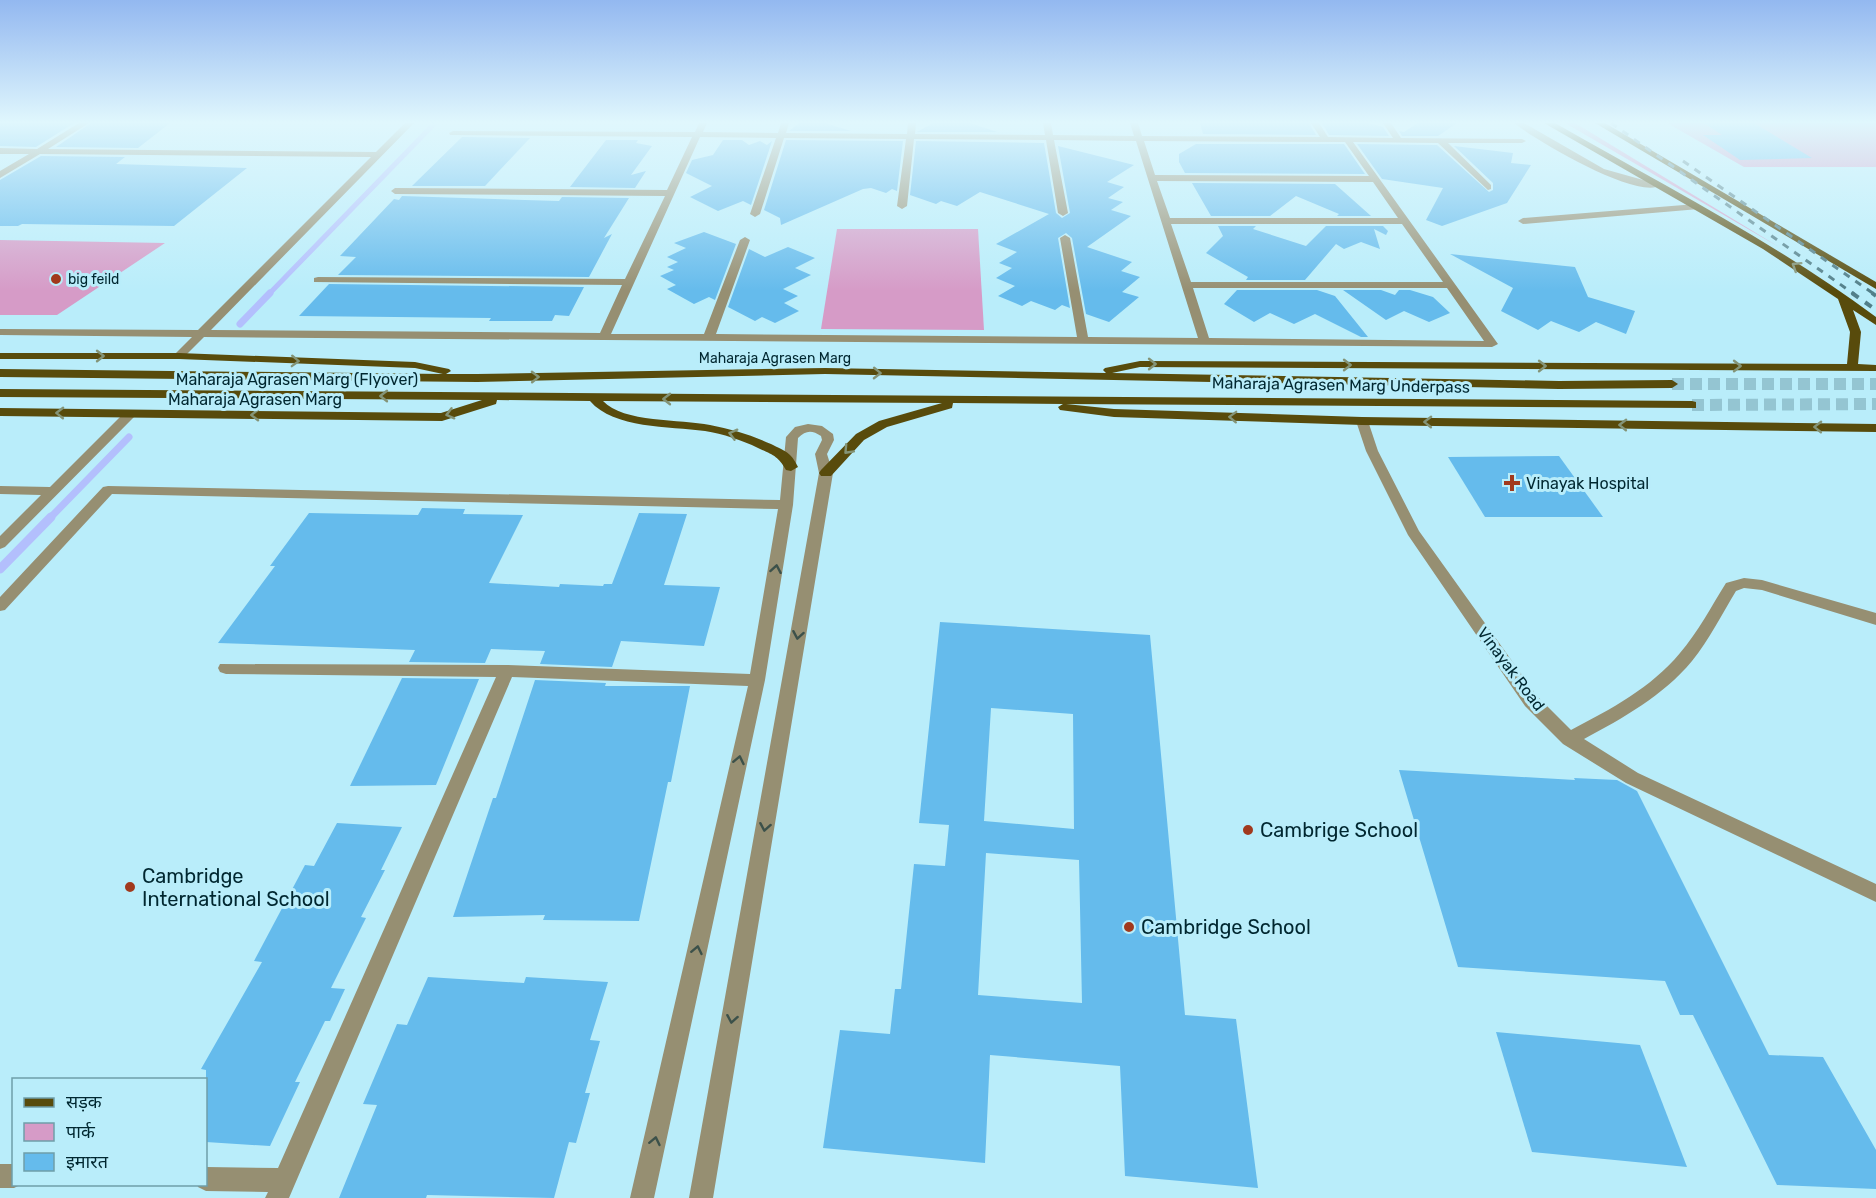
<svg xmlns="http://www.w3.org/2000/svg" width="1876" height="1198" font-family="Rubik,'Noto Sans Devanagari',sans-serif">
<style>
.green{fill:#d69bc7}
.lines{fill:none;stroke-linecap:round;stroke-linejoin:round}
.stream-far2{stroke:#b3bffd;stroke-width:5}
.stream-far1{stroke:#b3bffd;stroke-width:7}
.stream{stroke:#b3bffd;stroke-width:9}
.building{fill:#65bbec;fill-rule:evenodd}
.major-tunnel{stroke:#94c5d2;stroke-width:12;stroke-dasharray:12 6;stroke-linecap:butt}
.minor{fill:#968f72;fill-rule:evenodd}
.major{fill:#584b0c;fill-rule:evenodd}
.rail-far1{stroke:#527f89;stroke-width:3;stroke-dasharray:7 7;stroke-linecap:butt}
.rail{stroke:#527f89;stroke-width:4;stroke-dasharray:8 8;stroke-linecap:butt}
.oneway{stroke:#849477}
.oneway2{stroke:#3c514a}
.poi-dot{fill:#a1391d;stroke:#b9edfa;stroke-width:2}
.labels{text-anchor:middle;dominant-baseline:central;stroke-width:6;stroke-linejoin:round;paint-order:stroke}
.far-poi-label{font-size:14px;fill:#002730;stroke:#b9edfa;text-anchor:start}
.far-street-label{font-size:14px;fill:#002730;stroke:#b9edfa}
.street-label{font-size:16px;fill:#002730;stroke:#b9edfa}
.poi-label{font-size:16px;fill:#002730;stroke:#b9edfa;text-anchor:start}
.near-poi-label{font-size:20px;fill:#002730;stroke:#b9edfa;text-anchor:start}
</style>
<rect width="100%" height="100%" fill="#b9edfa"/>
<g class="green">
<polygon points="1565,123 1575,123 1779,247"/>
<polygon points="1667,123 1876,123 1876,167 1744,167"/>
<polygon points="837,229 978,229 984,330 821,329"/>
<polygon points="0,240 165,243 57,315 0,315"/>
</g>
<g class="lines">
<polyline class="stream-far2" points="269,294 435,123"/>
<g class="stream-far1">
<polyline points="240,324 270,293"/>
<polyline points="50,518 129,437"/>
</g>
<polyline class="stream" points="0,569 51,517"/>
</g>
<g class="building">
<polygon points="0,123 74,123 36,147 0,146"/>
<polygon points="91,123 170,123 138,148 56,147"/>
<polygon points="799,123 825,123 851,131 789,131"/>
<polygon points="933,123 970,123 997,132 917,132"/>
<polygon points="1200,123 1309,123 1316,135 1203,134"/>
<polygon points="1322,123 1368,123 1383,127 1389,136 1329,135"/>
<polygon points="1418,123 1457,123 1438,136 1402,136 1399,131 1404,132"/>
<polygon points="1704,123 1754,123 1812,158 1740,160 1703,135 1722,135"/>
<polygon points="462,137 530,138 485,186 412,186"/>
<polygon points="606,140 638,140 636,143 652,146 631,175 646,171 635,188 570,187"/>
<polygon points="723,140 742,140 749,145 760,141 767,145 772,141 751,205 743,201 718,211 690,197 712,186 686,173 692,160 713,155"/>
<polygon points="786,140 903,141 897,191 892,189 886,193 871,188 863,189 781,225 780,218 764,210"/>
<polygon points="916,141 1044,143 1056,213 1062,218 1070,213 1058,146 1134,165 1107,182 1124,187 1108,198 1123,202 1111,210 1131,216 1087,247 1132,262 1121,271 1140,277 1122,292 1139,297 1109,322 1086,314 1072,238 1066,233 1058,238 1070,308 1062,305 1055,310 1031,301 1022,306 998,296 1015,286 996,278 1012,268 999,263 1017,252 996,244 1049,214 980,192 957,206 941,201 936,204 910,195"/>
<polygon points="1196,144 1344,144 1365,174 1185,173 1179,162 1179,154"/>
<polygon points="1357,144 1437,145 1489,192 1493,190 1493,183 1454,146 1513,153 1511,163 1531,165 1507,203 1442,226 1426,220 1443,188 1382,179"/>
<polygon points="41,156 125,157 116,164 247,168 174,226 22,224 18,226 0,226 0,180"/>
<polygon points="1192,183 1335,184 1371,216 1337,216 1339,214 1296,196 1270,216 1211,216"/>
<polygon points="402,196 559,201 562,197 629,198 604,238 612,234 589,277 338,275 356,257 340,256 394,199 399,200"/>
<polygon points="1218,226 1256,226 1253,229 1306,246 1326,226 1383,226 1388,231 1386,235 1374,229 1380,249 1361,242 1344,249 1336,244 1305,280 1246,280 1248,277 1206,253 1223,236"/>
<polygon points="704,232 736,244 715,300 709,297 694,304 667,289 676,285 660,276 674,270 667,267 678,262 667,257 686,248 674,243"/>
<polygon points="788,247 815,258 795,268 811,275 783,289 798,296 784,303 799,311 775,323 762,317 755,321 728,307 749,249 765,257"/>
<polygon points="1450,254 1575,267 1588,297 1635,311 1626,334 1596,322 1579,332 1551,321 1538,330 1501,311 1513,288"/>
<polygon points="329,284 584,287 569,316 555,315 552,321 489,321 491,318 299,316"/>
<polygon points="1237,290 1317,290 1335,296 1368,337 1361,337 1315,314 1294,324 1270,313 1254,322 1224,304"/>
<polygon points="1343,290 1381,290 1395,295 1399,290 1410,290 1433,297 1450,313 1429,322 1404,311 1386,320"/>
<polygon points="1559,456 1603,517 1485,517 1448,457"/>
<polygon points="422,508 465,509 463,514 523,515 489,583 559,587 560,584 603,586 604,584 612,584 639,513 687,514 664,585 720,587 704,646 621,641 612,667 540,664 545,651 491,649 485,663 409,662 415,650 218,643 275,566 270,566 309,513 418,515"/>
<path d="M940 622 1150 635 1185 1015 1236 1019 1258 1188 1125 1176 1120 1066 990 1055 985 1163 823 1148 840 1030 890 1034 895 989H901L914 864 945 866 949 825 919 823ZM991 708 1073 714 1074 829 984 821ZM986 853 1079 860 1082 1003 978 995Z"/>
<polygon points="402,678 479,679 436,785 350,786"/>
<polygon points="535,680 606,683 605,686 690,686 671,782 668,782 639,921 543,920 545,915 453,917 493,798 496,798"/>
<polygon points="1399,770 1575,780 1574,778 1617,780 1637,791 1769,1055 1823,1057 1876,1150 1876,1189 1777,1185 1693,1015 1680,1015 1665,981 1458,967"/>
<polygon points="337,823 402,827 381,870 385,870 361,917 366,918 331,988 345,989 330,1021 325,1021 295,1082 300,1082 270,1146 206,1142 206,1070 201,1069 262,962 254,961 305,865 314,866"/>
<polygon points="428,977 524,983 526,977 608,982 590,1040 600,1041 585,1093 590,1093 576,1143 569,1142 554,1198 427,1195 426,1198 339,1198 377,1105 363,1104 397,1024 407,1025"/>
<polygon points="1496,1032 1640,1045 1687,1167 1532,1152"/>
</g>
<g class="lines">
<g class="major-tunnel">
<polyline points="1672,384 1876,384"/>
<polyline points="1692,405 1876,404"/>
</g>
<g class="minor">
<path d="M79 123H89L48 149 376 152 405 123H414L211 330 600 333 622 285 314 282V278L318 277 625 279 665 196 395 194 391 191 395 188 667 190 692 137 450 135 449 133 453 131 695 132 699 123H707L703 132 778 133 781 123H789L786 133 907 134 908 123H916L915 134 1045 135 1043 123H1051L1053 135 1134 136 1130 123H1138L1142 136 1320 137 1311 123H1319L1328 137 1393 138 1383 123H1391L1401 138 1522 139 1526 141 1522 143H1448L1491 185V189L1488 190 1438 143 1353 142 1498 344 1492 347 204 337 183 358 179 359 173 356 192 337 0 335V329L198 330 371 157 40 154 0 178V171L29 154H0V148L37 149ZM700 137 776 138 750 214 755 217 760 214 784 138 906 139 897 206 902 209 907 206 914 139 1046 140 1058 213 1063 216 1068 213 1054 140 1136 141 1198 338 1088 337 1070 238 1065 235 1060 238 1077 337 716 334 750 240 745 237 740 240 704 334H611ZM1144 141 1345 142 1369 176 1155 175ZM1157 181 1373 182 1398 218H1170ZM1171 224H1402L1443 282H1191ZM1193 288H1447L1484 341 1209 338Z"/>
<path d="M1514 123H1524L1604 169 1661 185C1638 201 1535 140 1514 123Z"/>
<polygon points="1696,204 1701,207 1699,209 1523,224 1518,221 1523,218"/>
<polygon points="130,410 134,411 134,417 5,547 0,549 0,536 41,495 0,494 0,486 50,487 126,411"/>
<path d="M1362 417 1368 421 1378 451 1419 531 1537 696 1571 730C1611 709 1651 688 1680 653 1698 632 1711 607 1726 583L1744 578 1762 580 1876 613V625L1762 590 1744 588 1736 591C1722 614 1709 640 1692 661 1663 696 1623 718 1584 739L1638 773 1876 884V902L1626 783 1563 744 1525 706 1408 535 1366 451 1356 421Z"/>
<path d="M808 424 822 426 833 434 834 440 827 454 833 473 713 1198H689L819 473 815 454 822 440 821 436C812 430 806 430 798 438L793 505 765 680 654 1198H630L748 686 512 677 289 1198H265L268 1192 206 1191 198 1187 197 1184H206V1167L278 1168 496 677 226 674 220 672 218 668 220 664 507 665 750 674 778 509 112 494 5 610 0 611V597L103 487 108 486 780 500 786 437 795 427Z"/>
<polygon points="0,1164 14,1164 14,1184 22,1184 14,1188 0,1188"/>
</g>
<g class="major">
<path d="M1544 123H1555C1663 185 1775 242 1876 317V325L1853 310 1861 332 1858 364 1876 365V371L1140 367 1112 373 1559 381 1672 380 1678 384 1672 388 1559 389 825 374 477 382 0 377V369L443 374 415 368 179 359H0V353H179L415 362 449 369 451 371 446 374H477L825 368 1106 373 1103 370 1105 368 1140 361 1847 364 1850 332 1838 299 1763 249Z"/>
<polygon points="1595,123 1605,123 1876,282 1876,289"/>
<path d="M0 389 1692 401 1696 402V408L1066 404 1114 409 1362 417 1876 424V432L1362 425 1114 417 1060 410 1058 407 1063 404 953 403 952 408 887 427 864 440 831 476H821L819 473 821 470 856 434 879 421 942 403 603 401C623 423 681 419 710 425 731 429 751 435 771 444 785 451 791 452 798 467L791 471 786 470C778 456 773 455 758 448 742 440 723 434 705 431 669 426 614 429 590 401L497 400 496 404 442 421 0 416V408L441 413 482 400 0 397Z"/>
</g>
<g class="rail-far1">
<polyline points="1611,123 1854,294"/>
<polyline points="1683,161 1874,294"/>
</g>
<g class="rail">
<polyline points="1852,293 1876,310"/>
<polyline points="1872,293 1876,296"/>
</g>
</g>
<defs><path id="oneway-chevron" d="M-2-3.5L2.5 0L-2 3.5" fill="none" stroke-width="1.6" stroke-linecap="round" stroke-linejoin="round" transform="scale(1.5)"/></defs>
<g class="oneway">
<use href="#oneway-chevron" transform="translate(1796 266) rotate(-148)"/>
<use href="#oneway-chevron" transform="translate(100 356)"/>
<use href="#oneway-chevron" transform="translate(295 361) rotate(2)"/>
<use href="#oneway-chevron" transform="translate(1152 364)"/>
<use href="#oneway-chevron" transform="translate(1347 365)"/>
<use href="#oneway-chevron" transform="translate(1542 366)"/>
<use href="#oneway-chevron" transform="translate(1737 366)"/>
<use href="#oneway-chevron" transform="translate(877 373) rotate(1)"/>
<use href="#oneway-chevron" transform="translate(535 377) rotate(-1)"/>
<use href="#oneway-chevron" transform="translate(384 396) rotate(-180)"/>
<use href="#oneway-chevron" transform="translate(667 399) rotate(-180)"/>
<use href="#oneway-chevron" transform="translate(60 413) rotate(-179)"/>
<use href="#oneway-chevron" transform="translate(450 414) rotate(165)"/>
<use href="#oneway-chevron" transform="translate(255 415) rotate(-180)"/>
<use href="#oneway-chevron" transform="translate(1233 417) rotate(-178)"/>
<use href="#oneway-chevron" transform="translate(1428 422) rotate(-179)"/>
<use href="#oneway-chevron" transform="translate(1623 425) rotate(-179)"/>
<use href="#oneway-chevron" transform="translate(1818 427) rotate(-179)"/>
<use href="#oneway-chevron" transform="translate(733 434) rotate(-165)"/>
<use href="#oneway-chevron" transform="translate(848 450) rotate(133)"/>
</g>
<g class="oneway2">
<use href="#oneway-chevron" transform="translate(776 569) rotate(-80)"/>
<use href="#oneway-chevron" transform="translate(798 635) rotate(100)"/>
<use href="#oneway-chevron" transform="translate(739 760) rotate(-78)"/>
<use href="#oneway-chevron" transform="translate(765 827) rotate(100)"/>
<use href="#oneway-chevron" transform="translate(697 950) rotate(-78)"/>
<use href="#oneway-chevron" transform="translate(732 1019) rotate(100)"/>
<use href="#oneway-chevron" transform="translate(655 1141) rotate(-78)"/>
</g>
<linearGradient id="sky" x2="0" y2="1"><stop stop-color="#93b8f0"/><stop offset="0.42" stop-color="#e0f7fd"/><stop offset="1" stop-color="#e0f7fd" stop-opacity="0"/></linearGradient>
<rect width="1876" height="291" fill="url(#sky)"/>
<g class="poi-dot">
<circle cx="56" cy="279" r="6"/>
<path d="M1509 474h6v6h6v6h-6v6h-6v-6h-6v-6h6z"/>
<circle cx="1248" cy="830" r="6"/>
<circle cx="130" cy="887" r="6"/>
<circle cx="1129" cy="927" r="6"/>
</g>
<g class="labels">
<g class="far-poi-label">
<text x="68" y="279">big feild</text>
</g>
<g class="far-street-label">
<text x="775" y="358">Maharaja Agrasen Marg</text>
</g>
<g class="street-label">
<text x="297" y="379">Maharaja Agrasen Marg (Flyover)</text>
<text transform="translate(1341 385) rotate(1)">Maharaja Agrasen Marg Underpass</text>
<text x="255" y="399">Maharaja Agrasen Marg</text>
<text transform="translate(1511 669) rotate(53)">Vinayak Road</text>
</g>
<g class="poi-label">
<text x="1526" y="483">Vinayak Hospital</text>
</g>
<g class="near-poi-label">
<text x="1260" y="830">Cambrige School</text>
<text x="142" y="876">Cambridge<tspan x="142" dy="23">International School</tspan></text>
<text x="1141" y="927">Cambridge School</text>
</g>
</g>
<rect x="12" y="1078" width="195" height="108" fill="#b9edfa" stroke="#6f9ea9" stroke-width="1.5"/>
<rect x="24" y="1098" width="30" height="9" fill="#584b0c" stroke="#6f9ea9" stroke-width="1.5"/>
<text x="66" y="1108" font-size="18" fill="#002730">सड़क</text>
<rect x="24" y="1123" width="30" height="18" fill="#d69bc7" stroke="#6f9ea9" stroke-width="1.5"/>
<text x="66" y="1138" font-size="18" fill="#002730">पार्क</text>
<rect x="24" y="1153" width="30" height="18" fill="#65bbec" stroke="#6f9ea9" stroke-width="1.5"/>
<text x="66" y="1168" font-size="18" fill="#002730">इमारत</text>
</svg>
